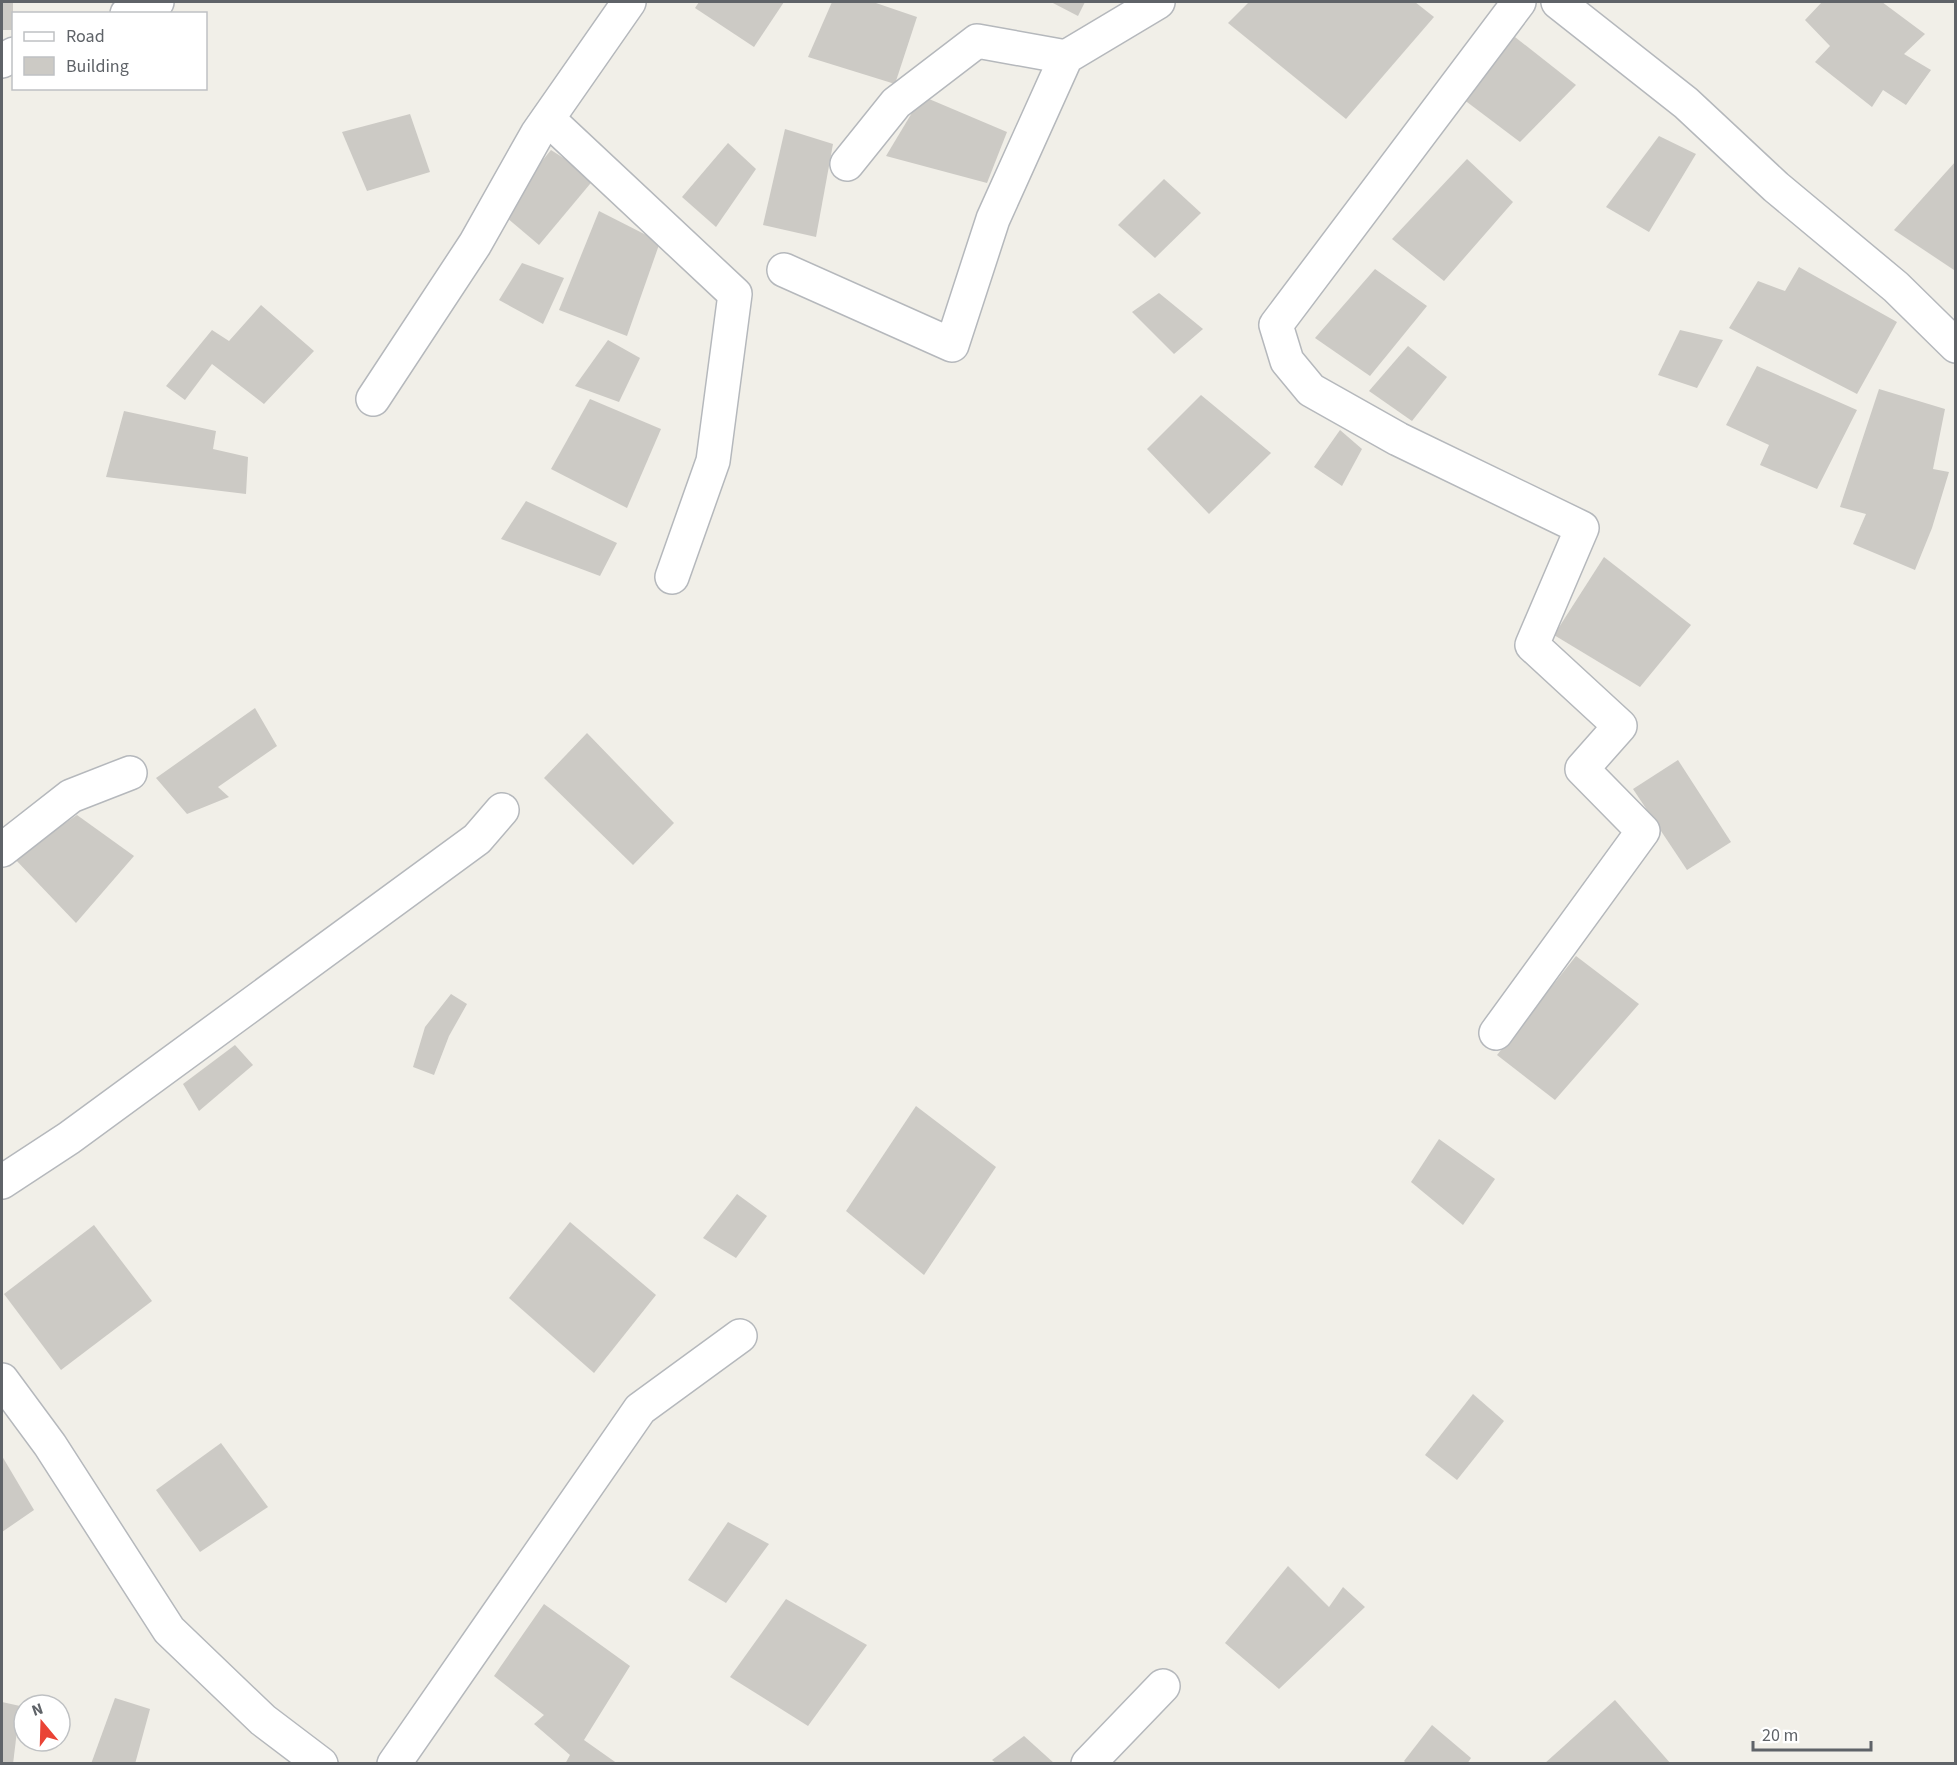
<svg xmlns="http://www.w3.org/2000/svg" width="1957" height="1765" font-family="'Source Sans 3',sans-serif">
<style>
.building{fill:#cccac5}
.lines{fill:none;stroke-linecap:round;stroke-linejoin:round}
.minor-casing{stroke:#b5b8bc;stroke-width:36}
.minor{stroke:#fff;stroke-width:33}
</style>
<rect width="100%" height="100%" fill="#f1efe8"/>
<g class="building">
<rect x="2" y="2" width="11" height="28"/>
<polygon points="699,2 784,2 754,47 695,8"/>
<polygon points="832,2 873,2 917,17 895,84 808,57"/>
<polygon points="1051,2 1085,2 1078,16"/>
<polygon points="1249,2 1415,2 1434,17 1346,119 1228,23"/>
<polygon points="1822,2 1882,2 1925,34 1904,54 1931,70 1906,105 1883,90 1872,107 1815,62 1830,46 1805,20"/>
<polygon points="1515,37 1576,85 1520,142 1459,96"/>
<polygon points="922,96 1007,132 987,183 886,156"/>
<polygon points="410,114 430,172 367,191 342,132"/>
<polygon points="785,129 833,144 816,237 763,225"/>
<polygon points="1659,136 1696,154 1649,232 1606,207"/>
<polygon points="728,143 756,169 716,227 682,197"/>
<polygon points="551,150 595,178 539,245 500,212"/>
<polygon points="1467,159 1513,202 1444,281 1392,239"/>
<polygon points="1956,161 1956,268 1954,270 1894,230"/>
<polygon points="1164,179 1201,213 1155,258 1118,225"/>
<polygon points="599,211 660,242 627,336 559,310"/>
<polygon points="522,263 564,278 543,324 499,300"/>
<polygon points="1799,267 1897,322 1857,394 1729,328 1758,281 1785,291"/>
<polygon points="1375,269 1427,306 1370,376 1315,338"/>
<polygon points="1159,293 1203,329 1174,354 1132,312"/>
<polygon points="261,305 314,351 264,404 212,364 185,400 166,386 212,330 229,341"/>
<polygon points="1680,330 1723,340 1697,388 1658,375"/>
<polygon points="608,340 640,358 619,402 575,386"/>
<polygon points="1408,346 1447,377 1412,421 1369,391"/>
<polygon points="1757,366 1857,410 1817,489 1760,465 1769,445 1726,425"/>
<polygon points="1879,389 1945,409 1933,469 1949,472 1932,528 1915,570 1853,544 1866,514 1840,507"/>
<polygon points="1201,395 1271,453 1209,514 1147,449"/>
<polygon points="590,399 661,429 627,508 551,469"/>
<polygon points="124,411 216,431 213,449 248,457 246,494 106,477"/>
<polygon points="1340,430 1362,449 1342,486 1314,467"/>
<polygon points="526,501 617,543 600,576 501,539"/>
<polygon points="1604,557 1691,625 1640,687 1554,635"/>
<polygon points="255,708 277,746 218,787 229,797 187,814 156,778"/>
<polygon points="587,733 674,823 633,865 544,778"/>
<polygon points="1678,760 1731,842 1687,870 1633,789"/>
<polygon points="77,815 134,856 76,923 14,858"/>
<polygon points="1576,956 1639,1004 1555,1100 1497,1055"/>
<polygon points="451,994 467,1004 449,1036 434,1075 413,1067 425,1027"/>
<polygon points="235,1045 253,1065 199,1111 183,1084"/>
<polygon points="916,1106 996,1167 924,1275 846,1211"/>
<polygon points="1439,1139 1495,1179 1463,1225 1411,1182"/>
<polygon points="737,1194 767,1216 736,1258 703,1238"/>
<polygon points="570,1222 656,1295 594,1373 509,1298"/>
<polygon points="94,1225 152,1301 61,1370 4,1294"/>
<polygon points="1473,1394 1504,1421 1457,1480 1425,1455"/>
<polygon points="221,1443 268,1507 200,1552 156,1490"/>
<polygon points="2,1456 34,1510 2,1532"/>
<polygon points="728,1522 769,1544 726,1603 688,1580"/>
<polygon points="1288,1566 1329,1607 1343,1587 1365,1607 1279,1689 1225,1643"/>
<polygon points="786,1599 867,1645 808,1726 730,1677"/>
<polygon points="544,1604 630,1666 584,1740 618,1764 565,1764 570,1755 534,1724 544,1715 494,1676"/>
<polygon points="115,1698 150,1709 135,1764 91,1764"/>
<polygon points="1615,1700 1671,1764 1544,1764"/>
<polygon points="2,1702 20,1706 13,1764 2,1764"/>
<polygon points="1432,1725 1471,1758 1467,1764 1407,1764 1404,1761"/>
<polygon points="1024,1736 1055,1764 997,1764 992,1760"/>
</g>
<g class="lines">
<defs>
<g id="minor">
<polyline points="1558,2 1686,103 1776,187 1896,287 1956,346"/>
<polyline points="127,14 157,2"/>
<polyline points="2,61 14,54"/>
<polyline points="548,119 735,294 713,461 672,577"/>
<polyline points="847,164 896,103 977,41 1066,57"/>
<polyline points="784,270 952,345 993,219 1066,57 1158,2"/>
<polyline points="373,399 475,244 537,134 629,2"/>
<polyline points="2,850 71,796 130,773"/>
<polyline points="1496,1033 1643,831 1582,769 1620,726 1532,645 1582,528 1398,439 1311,390 1287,361 1276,325 1519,2"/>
<polyline points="2,1182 69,1138 477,839 502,810"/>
<polyline points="2,1380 50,1445 169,1630 263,1720 321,1764"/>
<polyline points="394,1764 640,1409 740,1336"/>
<polyline points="1088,1764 1163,1686"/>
</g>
</defs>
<use href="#minor" class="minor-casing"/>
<use href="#minor" class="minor"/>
</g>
<rect width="1957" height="1765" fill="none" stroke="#5f6368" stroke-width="6"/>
<rect x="12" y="12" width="195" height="78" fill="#ffffff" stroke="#bfc1c3" stroke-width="1.5"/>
<rect x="24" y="32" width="30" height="9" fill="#ffffff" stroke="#bfc1c3" stroke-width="1.5"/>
<text x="66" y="42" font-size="18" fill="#5f6368">Road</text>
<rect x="24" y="57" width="30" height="18" fill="#cccac5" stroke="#bfc1c3" stroke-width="1.5"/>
<text x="66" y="72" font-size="18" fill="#5f6368">Building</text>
<g transform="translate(42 1723) rotate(341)"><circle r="28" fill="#ffffff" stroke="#bfc1c3" stroke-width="1.5"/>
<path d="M0-4.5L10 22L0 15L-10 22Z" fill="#ea4335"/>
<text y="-9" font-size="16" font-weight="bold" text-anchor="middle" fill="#5f6368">N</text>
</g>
<path d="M1753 1741v9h118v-9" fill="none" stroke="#5f6368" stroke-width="3"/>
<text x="1762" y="1741" font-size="18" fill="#5f6368" stroke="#ffffff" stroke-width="4.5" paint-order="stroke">20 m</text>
</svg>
